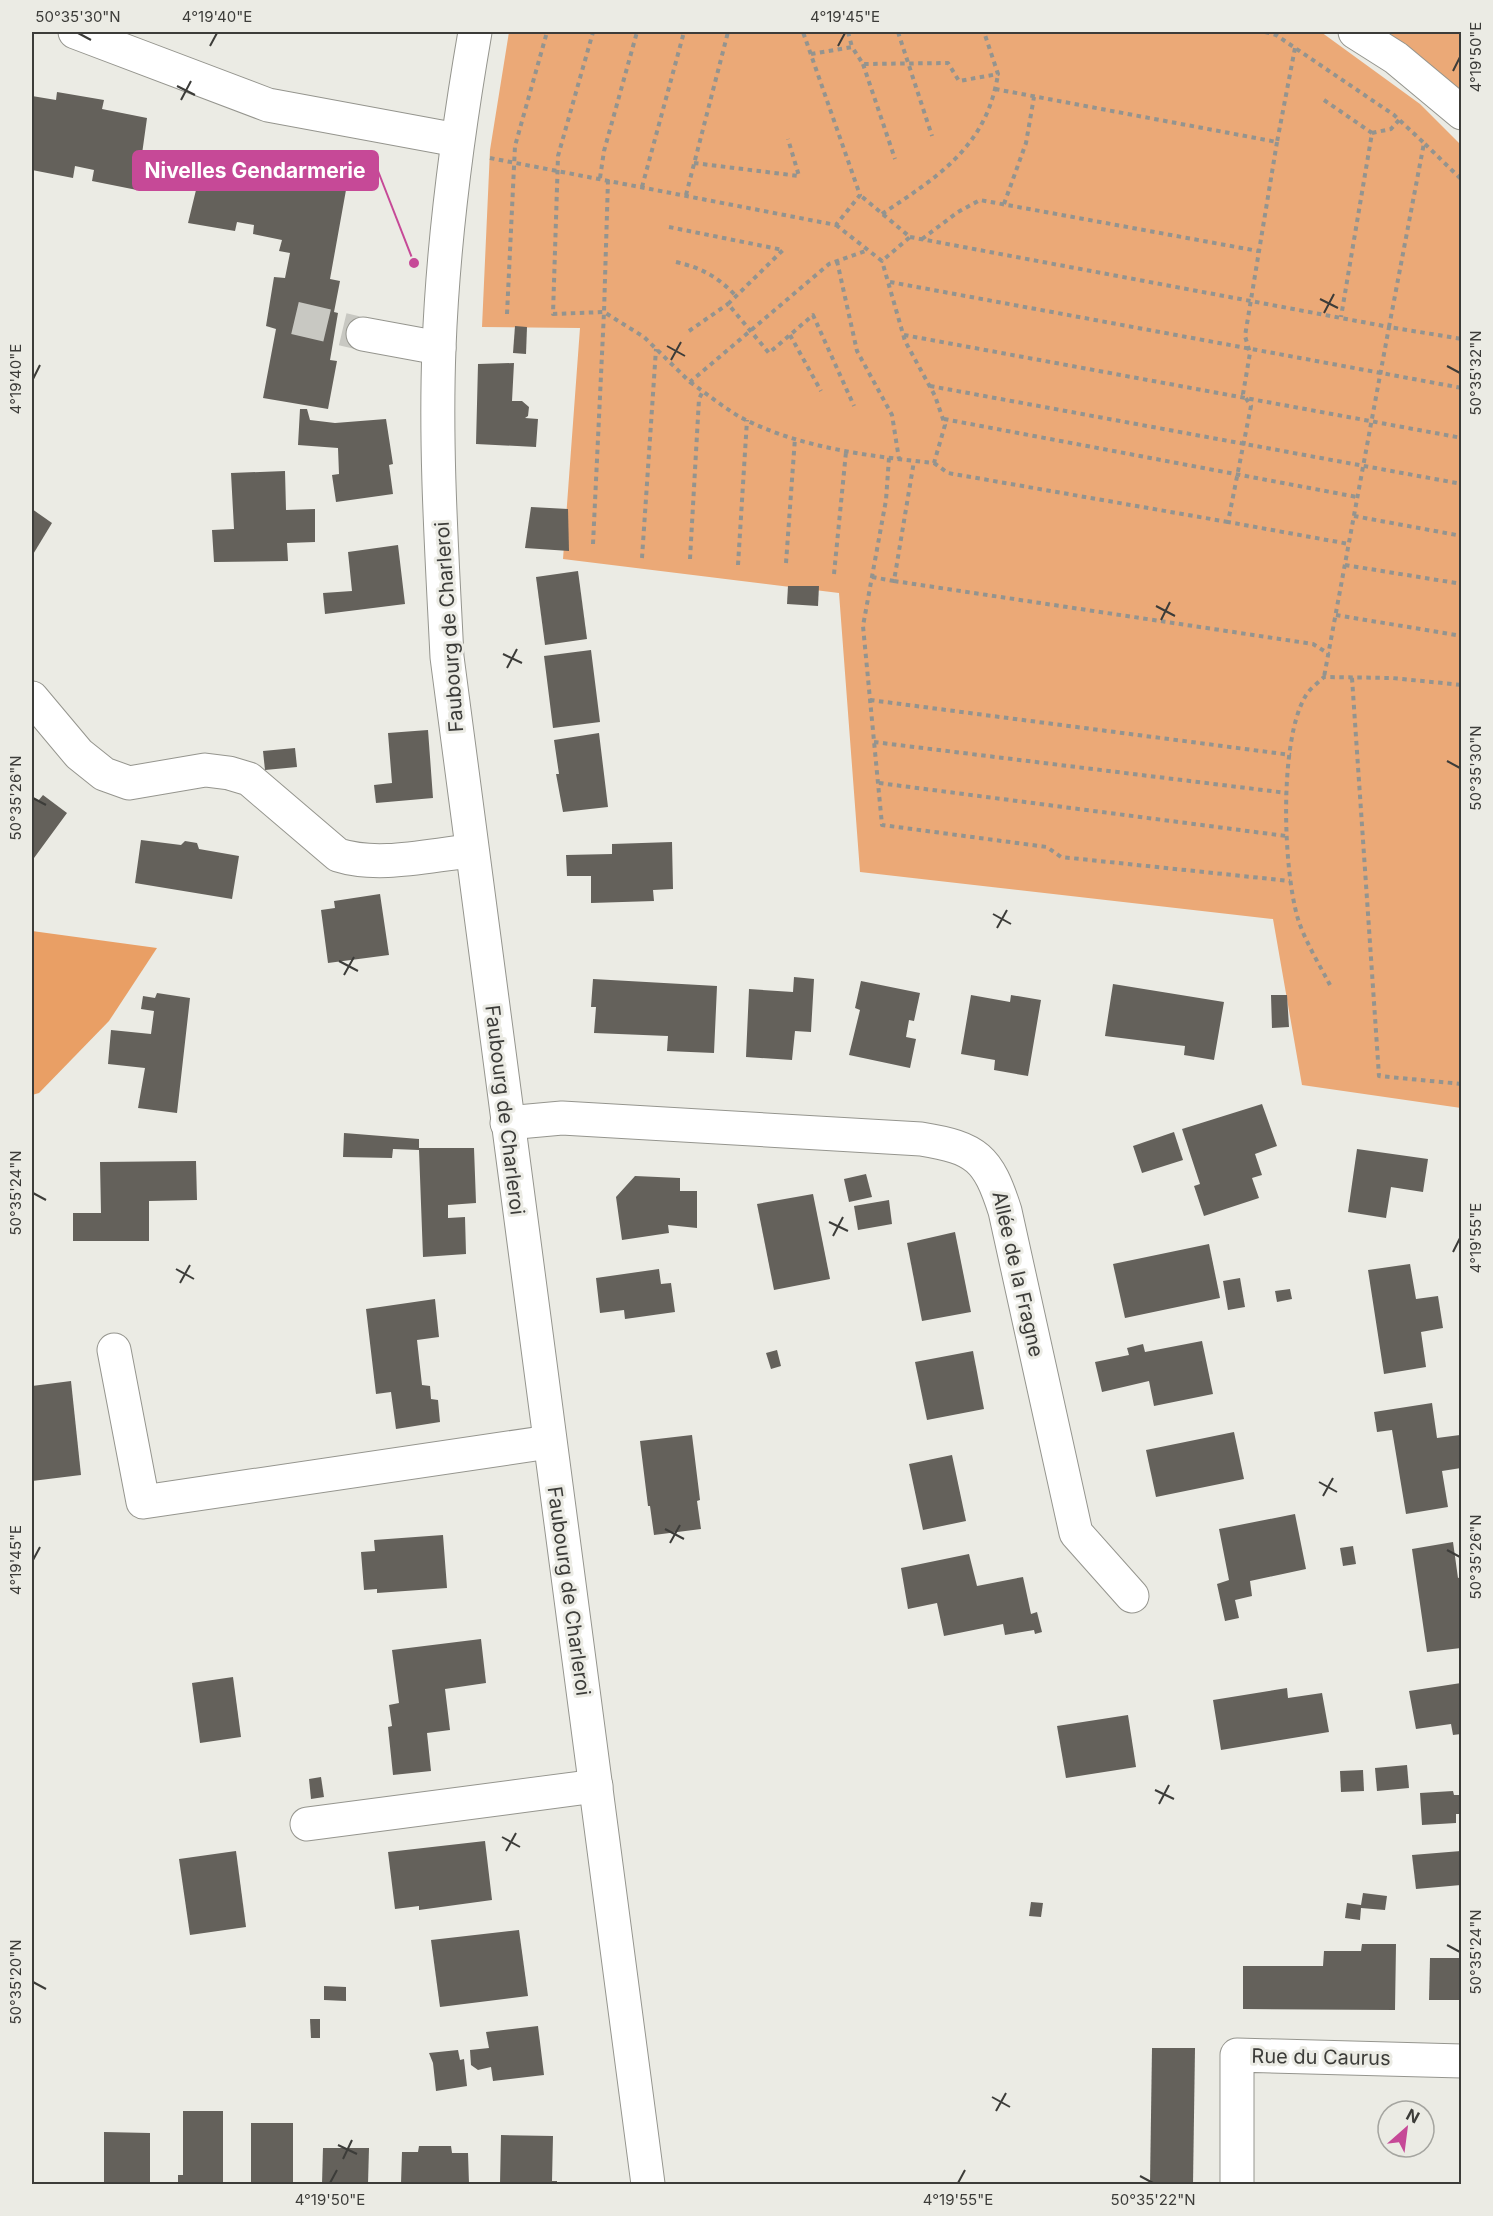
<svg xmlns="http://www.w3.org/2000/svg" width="1493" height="2216" font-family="Inter,sans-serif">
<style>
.green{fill:#eba977}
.forest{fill:#e99f65}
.building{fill:#64615b}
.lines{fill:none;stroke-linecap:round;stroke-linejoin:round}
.minor-tunnel{stroke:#c8c8c2;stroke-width:33;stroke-dasharray:33 16;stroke-linecap:butt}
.minor-casing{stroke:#95958e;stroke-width:35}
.major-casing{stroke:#95958e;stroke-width:35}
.path{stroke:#94948f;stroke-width:4;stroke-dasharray:4.5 4.5;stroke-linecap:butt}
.minor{stroke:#fff;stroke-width:33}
.major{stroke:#fff;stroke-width:33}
.ticks{fill:none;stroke:#3c3c39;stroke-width:2}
.labels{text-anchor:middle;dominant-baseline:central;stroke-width:6;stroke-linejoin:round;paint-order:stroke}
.street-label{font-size:20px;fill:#3c3c39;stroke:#ebebe4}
.leader{fill:none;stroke:#c64997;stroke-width:2}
.callout-dot{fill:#c64997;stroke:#ebebe4;stroke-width:2}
.callout{fill:#c64997;stroke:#c64997;stroke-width:2}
.callout-label{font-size:21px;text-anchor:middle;font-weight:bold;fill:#fff}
.neatline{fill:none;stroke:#3c3c39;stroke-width:2}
.ticks-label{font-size:15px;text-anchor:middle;fill:#3c3c39}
</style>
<rect width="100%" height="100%" fill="#ebebe4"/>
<g class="green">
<polygon points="509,32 1321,32 1420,104 1462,146 1461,1108 1302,1085 1273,919 860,872 839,593 563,559 580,328 482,327 490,150"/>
<polygon points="1353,32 1461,32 1461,121"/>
</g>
<polygon class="forest" points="32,931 157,948 109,1021 39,1093 32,1095"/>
<g class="building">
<polygon points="57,92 104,100 102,109 147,118 137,190 92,181 94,170 75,166 73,178 32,170 32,96 56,100"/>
<polygon points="205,153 253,162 252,166 271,170 274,156 313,163 309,183 346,190 330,279 340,281 334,312 338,313 330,360 337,361 328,409 263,398 276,329 266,326 274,277 285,278 290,253 279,251 282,240 253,234 254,225 237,222 235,231 188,223"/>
<polygon points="515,326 527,327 526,354 513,353"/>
<polygon points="514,363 512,401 522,401 529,407 528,416 525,418 538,419 536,447 476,444 478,364"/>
<polygon points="300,409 307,409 310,420 335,423 386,419 393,464 389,465 393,494 336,502 332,475 339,474 338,448 298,445"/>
<polygon points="285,471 286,510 315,509 315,542 287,543 288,561 214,562 212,530 234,529 231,473"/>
<polygon points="531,507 568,509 569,551 525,548"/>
<polygon points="32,509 52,523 32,556"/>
<polygon points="398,545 405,604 325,614 323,593 352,591 348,552"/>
<polygon points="578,571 587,639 545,645 536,577"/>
<polygon points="788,586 819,586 818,606 787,604"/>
<polygon points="591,650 600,722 553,728 544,656"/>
<polygon points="428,730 433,798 376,803 374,785 392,783 388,733"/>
<polygon points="599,733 608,807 563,812 556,774 559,774 554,740"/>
<polygon points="295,748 297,767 265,770 263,751"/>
<polygon points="43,795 67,813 34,858 32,856 32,797 38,801"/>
<polygon points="141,840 181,845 185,841 197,843 199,849 239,856 232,899 135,883"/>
<polygon points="672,842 673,889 653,890 654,901 591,903 591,876 567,876 566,855 612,854 612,844"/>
<polygon points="380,894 389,955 328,963 321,910 335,908 334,901"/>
<polygon points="794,977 814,979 811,1032 795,1031 792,1060 746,1057 749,989 793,992"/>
<polygon points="593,979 717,986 714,1053 667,1051 668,1036 594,1033 596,1007 591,1007"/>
<polygon points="861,981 920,993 914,1021 909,1020 906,1037 916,1039 910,1068 849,1055 860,1010 855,1008"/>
<polygon points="1113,984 1224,1002 1214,1060 1184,1055 1185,1046 1105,1036"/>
<polygon points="157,993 190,998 177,1113 138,1108 145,1068 108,1064 111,1030 151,1034 154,1011 141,1009 143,996 155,998"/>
<polygon points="971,995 1010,1002 1011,995 1041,1000 1028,1076 994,1070 995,1060 961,1054"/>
<polygon points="1271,995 1287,995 1289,1027 1272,1028"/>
<polygon points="1262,1104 1277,1146 1255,1154 1262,1175 1252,1178 1259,1198 1204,1216 1194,1186 1200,1184 1182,1129"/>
<polygon points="1174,1132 1183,1160 1142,1173 1133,1146"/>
<polygon points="344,1133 419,1139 419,1148 474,1148 476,1203 448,1205 448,1218 465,1217 466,1254 423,1257 419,1150 393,1149 392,1158 343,1157"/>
<polygon points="1357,1149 1428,1159 1423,1192 1391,1187 1386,1218 1348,1212"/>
<polygon points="196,1161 197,1200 149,1201 149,1241 73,1241 73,1213 101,1213 100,1162"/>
<polygon points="866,1174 872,1197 849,1202 844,1179"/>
<polygon points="635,1176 680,1178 680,1191 697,1191 697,1228 668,1225 669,1233 622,1240 616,1197"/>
<polygon points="813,1194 830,1279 774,1290 757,1204"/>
<polygon points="889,1200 892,1224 858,1230 854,1206"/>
<polygon points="955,1232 971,1312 922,1321 907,1243"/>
<polygon points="1209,1244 1220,1298 1125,1318 1113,1264"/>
<polygon points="1410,1264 1416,1299 1438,1296 1443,1328 1421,1332 1426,1367 1384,1374 1368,1270"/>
<polygon points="659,1269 661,1284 671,1283 675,1312 625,1319 624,1310 600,1313 596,1278"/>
<polygon points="1240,1278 1245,1307 1228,1310 1223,1281"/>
<polygon points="1290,1289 1292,1299 1277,1302 1275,1291"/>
<polygon points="435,1299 439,1337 417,1340 422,1385 430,1386 431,1399 438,1400 440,1422 396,1429 391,1392 376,1394 366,1309"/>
<polygon points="1202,1341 1213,1394 1154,1406 1149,1381 1102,1392 1095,1362 1129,1355 1127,1348 1143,1344 1145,1352"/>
<polygon points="777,1350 781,1366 771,1369 766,1353"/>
<polygon points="973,1351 984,1409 927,1420 915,1362"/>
<polygon points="71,1381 81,1475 32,1481 32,1386"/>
<polygon points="1432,1403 1437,1438 1460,1435 1461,1468 1442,1471 1448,1507 1406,1514 1392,1430 1377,1432 1374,1412"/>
<polygon points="1234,1432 1244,1479 1156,1497 1146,1450"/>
<polygon points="692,1435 700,1500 697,1501 701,1529 654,1535 650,1506 648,1506 640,1441"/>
<polygon points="952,1455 966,1521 923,1530 909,1464"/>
<polygon points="1295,1514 1306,1569 1250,1581 1252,1596 1235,1600 1239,1618 1225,1621 1217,1584 1229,1580 1219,1529"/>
<polygon points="443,1535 447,1588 377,1593 377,1589 364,1590 361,1552 375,1551 374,1540"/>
<polygon points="1453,1542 1458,1578 1461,1577 1461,1648 1427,1652 1412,1549"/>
<polygon points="1353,1546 1356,1564 1343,1566 1340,1548"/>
<polygon points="969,1554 977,1586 1023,1577 1031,1614 1037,1612 1042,1632 1035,1634 1034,1630 1005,1635 1003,1624 944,1636 937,1603 908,1609 901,1568"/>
<polygon points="481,1639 486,1683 445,1689 450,1730 427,1733 431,1771 393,1775 388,1727 392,1726 389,1705 399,1703 392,1650"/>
<polygon points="233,1677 241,1737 200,1743 192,1683"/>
<polygon points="1461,1683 1461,1734 1453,1735 1451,1724 1416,1729 1409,1691"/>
<polygon points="1287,1688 1288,1698 1322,1693 1329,1732 1221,1750 1213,1700"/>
<polygon points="1128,1715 1136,1767 1066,1778 1057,1726"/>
<polygon points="1407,1765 1409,1788 1377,1791 1375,1768"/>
<polygon points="1363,1770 1364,1791 1341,1792 1340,1771"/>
<polygon points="321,1777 324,1797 311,1799 309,1779"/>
<polygon points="1453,1791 1454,1795 1461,1795 1461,1814 1456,1814 1456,1823 1422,1825 1420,1793"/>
<polygon points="485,1841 492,1900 419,1910 419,1906 395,1909 388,1852"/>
<polygon points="236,1851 246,1927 190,1935 179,1859"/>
<polygon points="1461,1851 1461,1885 1416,1889 1412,1855"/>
<polygon points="1363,1893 1387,1896 1385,1910 1361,1908 1360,1920 1345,1918 1347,1903 1361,1905"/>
<polygon points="1031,1902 1043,1903 1041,1917 1029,1916"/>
<polygon points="519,1930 528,1996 440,2007 431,1940"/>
<polygon points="1362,1944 1396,1944 1395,2010 1243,2009 1243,1966 1323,1966 1324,1951 1361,1951"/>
<polygon points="1430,1958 1461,1958 1461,2000 1429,2000"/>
<polygon points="324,1986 346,1987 346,2001 324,2000"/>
<polygon points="310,2019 320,2019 320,2038 311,2038"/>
<polygon points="538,2026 544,2075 493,2081 491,2067 478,2070 471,2065 470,2050 489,2048 486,2032"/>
<polygon points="1152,2048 1195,2048 1193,2184 1150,2184"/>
<polygon points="458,2050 460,2060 464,2059 467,2086 436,2091 433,2063 429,2053"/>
<polygon points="183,2111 223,2111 223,2184 178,2184 178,2175 183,2175"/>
<rect x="251" y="2123" width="42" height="61"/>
<polygon points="104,2132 150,2133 150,2184 104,2184"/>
<polygon points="501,2135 553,2136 552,2181 557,2181 557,2184 500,2184"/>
<polygon points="419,2146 451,2146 452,2153 468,2153 469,2184 401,2184 402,2152 418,2152"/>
<polygon points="323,2148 369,2148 368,2184 322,2184"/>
</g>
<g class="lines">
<polyline class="minor-tunnel" points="295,318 363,334"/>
<defs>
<g id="minor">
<polyline points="75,32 268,105 457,140"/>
<polyline points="1355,32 1396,58 1462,113"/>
<polyline points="363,334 439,348"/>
<path d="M32 698 79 754 104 774 129 783 205 770 229 773 249 779 338 855C379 868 429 855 471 851"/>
<path d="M507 1123 562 1118 921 1139C977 1148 988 1158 1005 1211L1076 1533 1132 1596"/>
<polyline points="114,1350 143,1502 549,1442"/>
<polyline points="307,1824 596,1786"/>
<polyline points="1237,2184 1237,2055 1462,2061"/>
</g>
<path id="major" d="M475 32C457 136 443 242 439 348 435 451 442 554 447 657L648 2184"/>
</defs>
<use href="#minor" class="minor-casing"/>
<use href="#major" class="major-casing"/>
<g class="path">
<polyline points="848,32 852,47"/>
<polyline points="898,32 932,136"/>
<polyline points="1265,32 1276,35 1394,115 1424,143 1389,327 1462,339"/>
<polyline points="811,54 852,47 863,64 948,63 959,81 998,74 984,32"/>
<polyline points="863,64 895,159"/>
<polyline points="995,89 1277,142 1295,48"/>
<polyline points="1324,100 1372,133 1341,317"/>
<polyline points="1372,133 1391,129 1399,120"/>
<polyline points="1277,142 1245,336 1250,353 1243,394 1251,406 1228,522 1349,544"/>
<polyline points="1425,144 1462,180"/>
<polyline points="490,158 836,225 860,195 803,32"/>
<polyline points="694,163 799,176 788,139"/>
<polyline points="600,178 604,151 637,32"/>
<polyline points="608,180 604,312 644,337 690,382 829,264 868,250"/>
<polyline points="642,187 684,32"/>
<polyline points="686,195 728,32"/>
<polyline points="1004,204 1026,143 1034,97"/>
<path d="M882 214C939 176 987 146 998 74"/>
<polyline points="836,225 882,261 910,237 860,195"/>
<polyline points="669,227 783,250 728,304 769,353 813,315 854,406"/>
<polyline points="910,237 1389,327 1324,677"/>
<polyline points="922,239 958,212 980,200 1258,251"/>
<polyline points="837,261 857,351 892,415 899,459"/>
<path d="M676 262C702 268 718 277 736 296"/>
<polyline points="890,282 1462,388"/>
<polyline points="507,314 515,146 547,32"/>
<polyline points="689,331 728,304"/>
<polyline points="790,335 821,391"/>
<polyline points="904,335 1462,438"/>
<path d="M690 382C707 394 723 407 740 417 799 448 869 456 934 463L945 425 935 396 905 341 882 261"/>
<polyline points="930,386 1462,484"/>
<polyline points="944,419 1357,497"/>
<polyline points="889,458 886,500 863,626 882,825 1047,847 1061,857 1290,881"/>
<polyline points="934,463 948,473 1228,522"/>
<polyline points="1354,516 1462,536"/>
<polyline points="593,544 604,312 553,314 558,156 593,32"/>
<polyline points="642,558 656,349"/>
<polyline points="690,559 699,399 703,391"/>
<polyline points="786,563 795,438"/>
<polyline points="738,565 747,420"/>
<polyline points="1345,565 1462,584"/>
<polyline points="834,574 846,452"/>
<polyline points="872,577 894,581 914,461"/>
<polyline points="894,581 1313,644 1329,654"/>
<polyline points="1336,615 1462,636"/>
<polyline points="1352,678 1379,1076 1462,1084"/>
<polyline points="870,700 1291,755"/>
<polyline points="874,742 1287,793"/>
<polyline points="879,783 1286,836"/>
<path d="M1330 985C1319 964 1305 941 1298 919 1283 869 1279 742 1305 697 1309 689 1318 683 1324 677L1392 678 1462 685"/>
</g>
<use href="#minor" class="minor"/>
<use href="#major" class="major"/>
</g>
<path class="ticks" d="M78 33 91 40M210 46 217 33M838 46 845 33M1453 71 1460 57M177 86 195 95M181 100 191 81M1320 299 1338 308M1324 313 1334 294M667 346 685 356M671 360 681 342M1447 366 1460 373M33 379 40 365M1156 606 1175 616M1161 620 1170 602M503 654 522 663M507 668 517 649M1447 761 1460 768M33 798 46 805M993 914 1011 924M997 928 1007 910M339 961 358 971M344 975 354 957M33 1193 46 1200M829 1222 848 1231M833 1236 843 1217M1453 1252 1460 1238M176 1269 194 1279M180 1283 190 1265M1319 1482 1337 1492M1323 1496 1333 1478M665 1529 684 1539M670 1543 680 1525M1447 1550 1460 1557M33 1560 40 1547M1155 1790 1174 1799M1159 1804 1169 1785M502 1837 520 1847M506 1851 516 1833M1447 1945 1460 1952M33 1982 46 1989M992 2097 1010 2107M996 2111 1006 2093M338 2145 357 2154M343 2159 352 2140M1140 2176 1153 2183M330 2183 337 2170M958 2183 965 2170"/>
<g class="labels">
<g class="street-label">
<text transform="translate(449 627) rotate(-94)">Faubourg de Charleroi</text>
<text transform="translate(505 1110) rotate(83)">Faubourg de Charleroi</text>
<text transform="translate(1018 1274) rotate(77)">Allée de la Fragne</text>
<text transform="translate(569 1591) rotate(82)">Faubourg de Charleroi</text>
<text transform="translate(1321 2057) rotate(1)">Rue du Caurus</text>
</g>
</g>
<path class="leader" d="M414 263L378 171"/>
<circle class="callout-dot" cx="414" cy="263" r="6"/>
<rect class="callout" x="133" y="151" width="245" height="39" rx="6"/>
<g class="callout-label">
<text x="255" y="178">Nivelles Gendarmerie</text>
</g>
<rect width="1493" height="2216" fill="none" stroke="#ebebe4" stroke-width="66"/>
<g transform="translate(1406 2129) rotate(28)"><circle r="28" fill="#ebebe4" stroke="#a5a5a0" stroke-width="1.5"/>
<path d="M0-4.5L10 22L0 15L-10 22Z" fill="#c64997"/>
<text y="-9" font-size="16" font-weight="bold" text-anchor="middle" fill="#3c3c39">N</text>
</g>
<rect x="33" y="33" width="1427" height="2150" class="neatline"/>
<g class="ticks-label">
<text x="78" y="22">50°35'30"N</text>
<text x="217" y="22">4°19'40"E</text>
<text x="845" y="22">4°19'45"E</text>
<text transform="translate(1476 57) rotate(-90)" y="5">4°19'50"E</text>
<text transform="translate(1476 373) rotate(-90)" y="5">50°35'32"N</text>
<text transform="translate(16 379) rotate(-90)" y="5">4°19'40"E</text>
<text transform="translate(1476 768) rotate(-90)" y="5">50°35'30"N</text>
<text transform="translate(16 798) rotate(-90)" y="5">50°35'26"N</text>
<text transform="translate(16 1193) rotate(-90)" y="5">50°35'24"N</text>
<text transform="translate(1476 1238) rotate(-90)" y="5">4°19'55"E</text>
<text transform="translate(1476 1557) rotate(-90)" y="5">50°35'26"N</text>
<text transform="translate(16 1560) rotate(-90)" y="5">4°19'45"E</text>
<text transform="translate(1476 1952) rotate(-90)" y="5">50°35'24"N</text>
<text transform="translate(16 1982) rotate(-90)" y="5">50°35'20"N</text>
<text x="330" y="2205">4°19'50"E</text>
<text x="958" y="2205">4°19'55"E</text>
<text x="1153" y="2205">50°35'22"N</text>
</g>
</svg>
